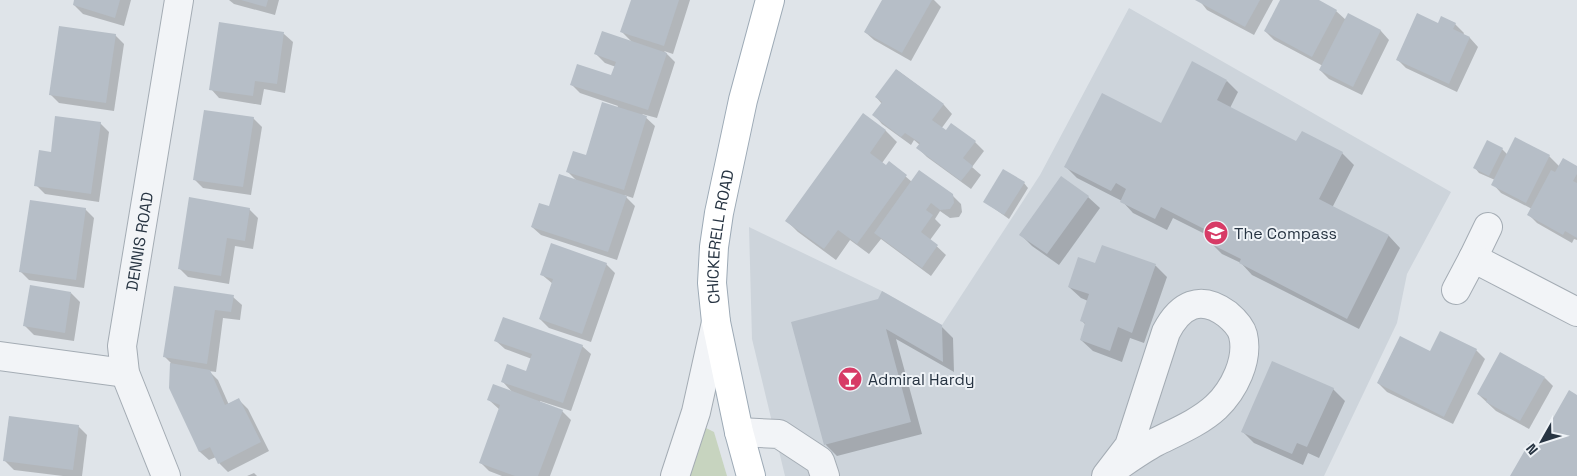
<svg xmlns="http://www.w3.org/2000/svg" width="1577" height="476" font-family="'Space Grotesk',sans-serif">
<style>
.built{fill:#cdd4db}
.green{fill:#c7d4bf}
.shadow{fill:#0003}
.building{fill:#b6bec7}
.lines{fill:none;stroke-linecap:round;stroke-linejoin:round}
.minor-casing{stroke:#a4acb4;stroke-width:30}
.major-casing{stroke:#9daab6;stroke-width:30}
.minor{stroke:#f2f4f7;stroke-width:28}
.major{stroke:#fff;stroke-width:28}
.labels{text-anchor:middle;dominant-baseline:central;stroke-width:4;stroke-linejoin:round;paint-order:stroke}
.poi-label{font-size:16px;fill:#273442;stroke:#eff3f7;text-anchor:start}
.street-label{font-size:16px;fill:#273442;stroke:#eff3f7}
</style>
<rect width="100%" height="100%" fill="#dfe4e9"/>
<polygon class="built" points="1129,8 1451,192 1407,274 1397,323 1324,476 785,476 752,339 749,227 882,291 942,325 1040,175"/>
<polygon class="green" points="704,427 714,432 727,476 687,476"/>
<g class="shadow">
<polygon points="75,0 131,0 124,26 83,14 74,5"/>
<polygon points="229,0 279,0 275,15 234,4"/>
<polygon points="632,0 690,0 673,54 664,51 675,62 657,118 642,114 655,126 633,198 624,195 635,206 617,260 541,235 532,227 549,208 578,182 568,172 586,157 617,108 618,106 580,93 572,85 612,77 616,67 605,63 596,54 632,42 622,32"/>
<polygon points="883,0 934,0 941,7 911,61 874,40 865,32"/>
<polygon points="1199,0 1273,0 1254,35 1207,10"/>
<polygon points="1282,0 1317,0 1336,11 1346,20 1348,15 1381,31 1389,40 1362,95 1329,79 1320,70 1323,66 1274,40 1265,31"/>
<polygon points="220,24 284,34 293,42 285,93 264,89 261,105 219,98 211,89"/>
<polygon points="1455,24 1464,33 1463,35 1470,38 1478,47 1457,92 1406,68 1397,59 1439,25"/>
<polygon points="115,35 124,44 114,111 59,103 51,95"/>
<polygon points="897,70 944,105 952,114 941,129 975,142 984,151 972,167 981,175 971,189 927,157 918,148 920,145 914,140 911,145 882,124 874,115 882,104 876,97"/>
<polygon points="1227,81 1238,92 1230,108 1297,143 1342,153 1354,165 1332,208 1389,236 1400,248 1359,329 1252,275 1241,263 1222,254 1211,243 1213,238 1173,218 1167,230 1133,213 1122,201 1077,178 1066,167 1161,125"/>
<polygon points="864,115 886,131 897,142 882,163 887,167 890,163 912,182 952,195 961,204 962,212 959,217 950,218 940,211 935,219 941,225 930,240 946,255 931,276 881,239 869,254 850,240 836,260 798,232 787,221"/>
<polygon points="253,118 262,127 251,195 203,188 194,179"/>
<polygon points="100,123 109,132 99,202 45,194 36,185 52,153"/>
<polygon points="1502,149 1508,155 1549,156 1559,166 1577,167 1577,240 1574,239 1572,243 1537,223 1529,215 1532,209 1501,193 1493,184 1495,180 1479,173 1475,168"/>
<polygon points="1024,183 1028,188 1009,219 985,202"/>
<polygon points="1088,197 1100,208 1059,265 1032,246 1020,234"/>
<polygon points="85,209 94,218 84,288 29,280 21,272"/>
<polygon points="249,209 258,218 253,249 235,246 229,284 188,277 179,268"/>
<polygon points="1102,247 1156,266 1167,277 1144,343 1130,338 1122,362 1093,351 1081,340 1086,325 1081,320 1088,301 1081,298 1069,287 1096,265"/>
<polygon points="606,264 615,273 591,342 549,328 540,319 553,284 541,274"/>
<polygon points="175,288 233,297 242,305 240,320 223,318 216,372 209,371 218,380 229,405 239,400 248,409 269,451 228,472 219,463 216,457 209,460 200,452 171,388 171,363 165,357"/>
<polygon points="71,293 80,302 74,341 34,335 25,326"/>
<polygon points="879,300 941,326 953,338 954,372 896,339 922,434 837,456 826,445 793,323"/>
<polygon points="496,341 582,346 591,354 571,411 540,401 540,403 562,411 571,420 550,476 502,476 489,471 481,463 500,410 489,400 514,394 503,382 527,372 532,359 505,349"/>
<polygon points="1476,350 1485,359 1453,424 1387,392 1378,383"/>
<polygon points="1545,378 1553,386 1529,429 1496,411 1478,394"/>
<polygon points="1333,389 1345,401 1319,458 1308,453 1303,465 1254,443 1243,432"/>
<polygon points="78,426 87,435 82,476 63,476 14,470 5,461"/>
<polygon points="254,473 257,476 247,476"/>
</g>
<g class="building">
<polygon points="74,0 120,0 115,18 73,5"/>
<polygon points="241,0 268,0 266,7"/>
<polygon points="631,0 679,0 664,46 620,32"/>
<polygon points="882,0 932,0 902,53 864,32"/>
<polygon points="1195,0 1260,0 1245,27"/>
<polygon points="1280,0 1319,0 1337,10 1312,57 1264,31"/>
<polygon points="1348,13 1381,30 1353,87 1319,70"/>
<polygon points="1417,13 1438,23 1441,16 1456,23 1453,29 1470,37 1449,84 1396,60"/>
<polygon points="219,22 284,32 277,84 255,81 253,96 209,90"/>
<polygon points="59,26 116,34 106,103 49,95"/>
<polygon points="602,31 667,53 648,110 570,85 577,64 611,75 616,62 594,54"/>
<polygon points="1192,61 1227,80 1217,100 1296,141 1302,131 1343,152 1319,199 1389,235 1347,319 1239,263 1241,259 1209,243 1214,234 1161,207 1155,219 1120,202 1126,189 1116,183 1111,191 1064,167 1102,93 1161,123"/>
<polygon points="896,69 944,104 932,120 946,130 951,123 976,141 963,158 973,166 961,181 916,148 920,143 905,133 901,137 872,115 882,102 875,97"/>
<polygon points="602,102 647,116 624,190 566,172 573,151 586,155"/>
<polygon points="204,110 254,117 243,187 193,180"/>
<polygon points="863,113 886,130 870,153 886,165 889,161 907,175 857,244 838,230 824,249 785,221"/>
<polygon points="55,116 101,122 91,194 34,186 39,150 51,152"/>
<polygon points="1515,137 1550,155 1526,203 1491,185"/>
<polygon points="1487,140 1503,148 1489,176 1473,168"/>
<polygon points="1563,158 1577,166 1577,174 1573,181 1577,183 1577,238 1565,231 1563,235 1527,215 1551,170 1555,172"/>
<polygon points="1003,169 1025,182 1004,215 983,202"/>
<polygon points="919,170 953,194 954,203 950,209 940,210 931,203 926,210 933,215 921,232 938,245 922,268 874,233"/>
<polygon points="559,174 627,196 608,252 531,227 539,203 549,206"/>
<polygon points="1061,176 1089,196 1047,254 1019,235"/>
<polygon points="189,197 250,208 245,241 227,238 221,276 178,269"/>
<polygon points="30,200 86,208 76,280 19,272"/>
<polygon points="551,243 607,263 582,334 539,319 553,279 540,275"/>
<polygon points="1102,245 1156,264 1132,333 1118,327 1110,351 1080,340 1085,323 1080,321 1089,294 1068,287 1078,257 1095,263"/>
<polygon points="30,285 71,292 65,333 23,326"/>
<polygon points="174,286 234,295 231,312 215,310 207,364 163,357"/>
<polygon points="882,291 942,325 943,362 886,329 911,422 824,445 791,322 878,299"/>
<polygon points="503,317 583,345 563,403 501,382 507,364 526,371 532,354 494,341"/>
<polygon points="1440,331 1477,349 1444,417 1377,383 1400,336 1430,351"/>
<polygon points="1500,352 1545,377 1520,421 1486,402 1487,399 1477,394"/>
<polygon points="1272,361 1334,388 1307,447 1297,443 1292,454 1241,432"/>
<polygon points="170,363 210,370 225,405 239,398 261,442 218,464 210,447 199,452 169,388"/>
<polygon points="493,384 563,410 538,476 515,476 479,463 500,405 487,400"/>
<polygon points="1569,390 1577,395 1577,476 1510,476 1529,443 1536,448"/>
<polygon points="9,416 79,425 73,470 3,461"/>
</g>
<g class="lines">
<defs>
<g id="minor">
<polyline points="1473,258 1488,227"/>
<polyline points="1456,290 1473,258 1577,312"/>
<polyline points="0,356 125,373"/>
<polyline points="739,432 779,434 820,461 825,476"/>
<path id="s1" d="M166 476 125 373 122 346 179 0"/>
<polyline points="675,476 696,412 716,322"/>
<path d="M1106 476 1129 446 1166 332C1180 305 1200 294 1227 314 1233 319 1241 327 1243 335 1249 360 1234 390 1216 407 1200 422 1176 432 1156 442 1141 450 1126 461 1111 471"/>
</g>
<g id="major">
<path id="s2" d="M751 476 739 432 716 322 712 283 714 247 719 213 743 100 770 0"/>
</g>
</defs>
<use href="#minor" class="minor-casing"/>
<use href="#major" class="major-casing"/>
<use href="#minor" class="minor"/>
<use href="#major" class="major"/>
</g>
<defs>
<symbol id="school-disc" viewBox="-11 -11 22 22"><circle r="9.5" fill="#d73b66" stroke="#eff3f7"/><path d="M0-5L7-2L0 1L-7-2ZM-4 1L0 2.5L4 1V4Q0 6-4 4Z" fill="#fff"/></symbol>
<symbol id="bar-disc" viewBox="-11 -11 22 22"><circle r="9.5" fill="#d73b66" stroke="#eff3f7"/><path d="M-6-5H6L.8 .8V4.5H3.5V6h-7V4.5H-.8V.8Z" fill="#fff"/></symbol>
</defs>
<g fill-rule="evenodd">
<use href="#school-disc" x="1202" y="219" width="28" height="28"/>
<use href="#bar-disc" x="836" y="365" width="28" height="28"/>
</g>
<g class="labels">
<g class="poi-label">
<text x="1234" y="233">The Compass</text>
<text x="868" y="379">Admiral Hardy</text>
</g>
<g class="street-label">
<text stroke="none"><textPath href="#s2" startOffset="244">CHICKERELL ROAD</textPath></text>
<text stroke="none"><textPath href="#s1" startOffset="244">DENNIS ROAD</textPath></text>
</g>
</g>
<g transform="translate(1542 441) rotate(231)" stroke="#eff3f7" stroke-width="4" paint-order="stroke">
<path d="M0-4L9 19L0 12L-9 19Z" fill="#273442"/>
<text y="-8" font-size="14" font-weight="bold" text-anchor="middle" fill="#273442">N</text>
</g>
</svg>
